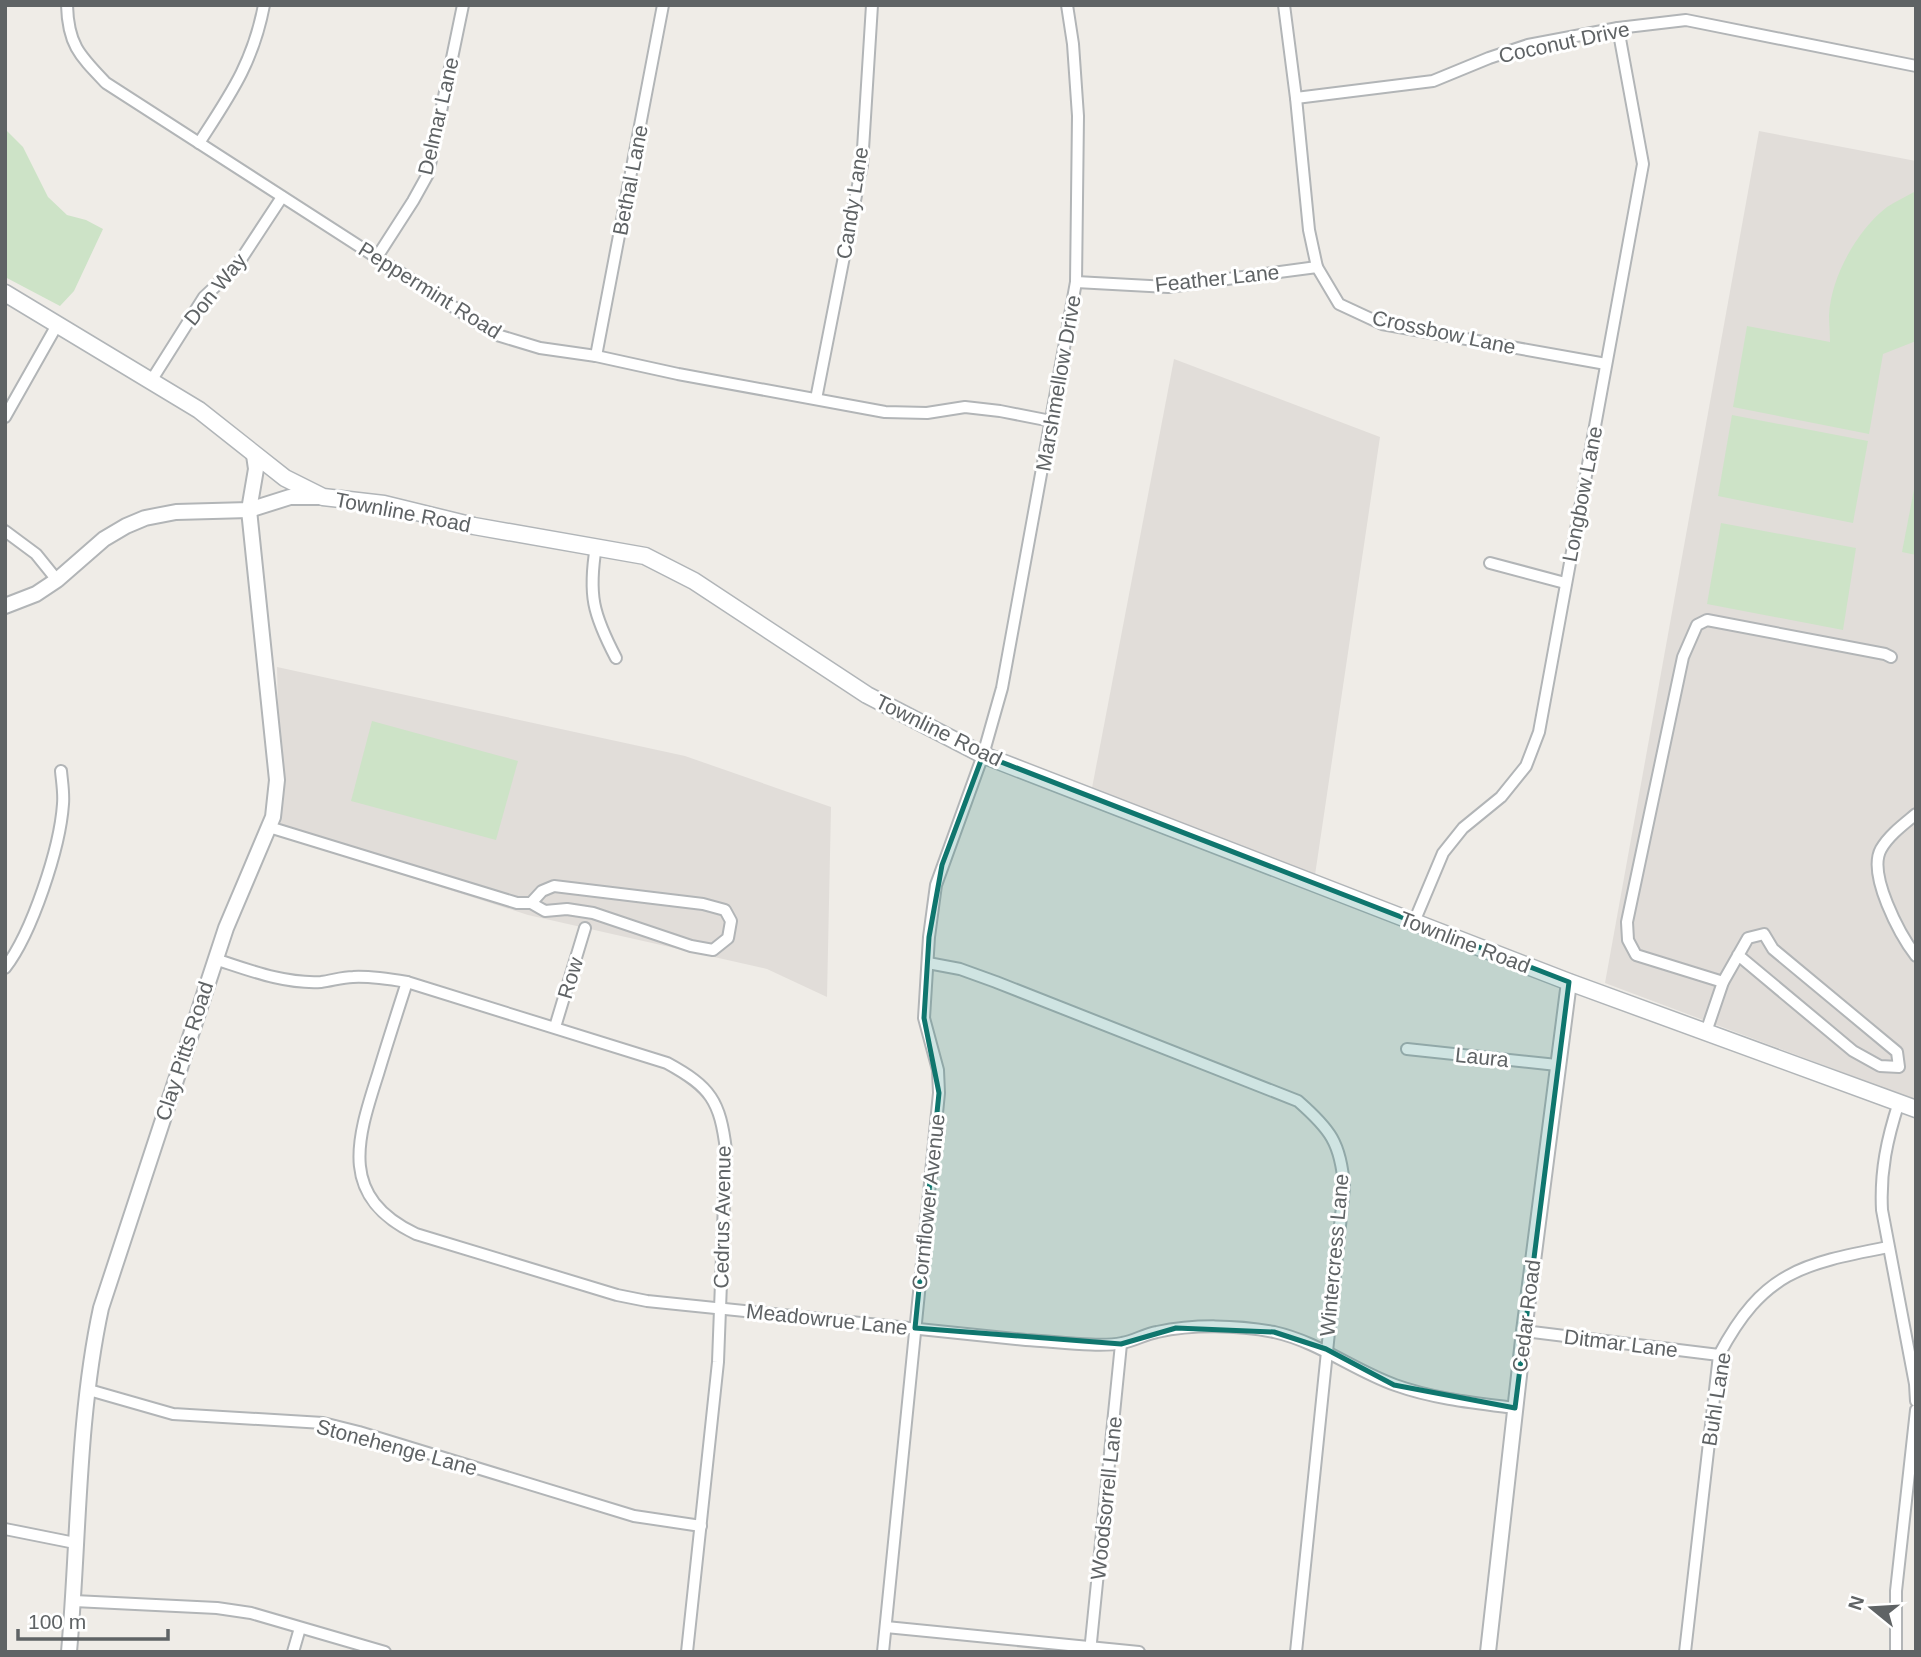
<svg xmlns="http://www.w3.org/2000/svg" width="1921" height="1657" font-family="Arial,sans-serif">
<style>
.education{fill:#e1ddd9}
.green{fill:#cde3c7}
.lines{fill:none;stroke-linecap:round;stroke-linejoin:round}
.minor-casing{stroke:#b2b5b7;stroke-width:14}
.tertiary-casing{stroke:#b2b5b7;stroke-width:18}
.secondary-casing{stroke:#b1b5b8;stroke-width:19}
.minor{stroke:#fff;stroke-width:10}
.tertiary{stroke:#fff;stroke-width:14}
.secondary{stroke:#fff;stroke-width:16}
.marked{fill:#0f766e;fill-opacity:0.2;stroke:#0f766e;stroke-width:5;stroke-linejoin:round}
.labels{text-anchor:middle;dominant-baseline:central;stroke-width:6;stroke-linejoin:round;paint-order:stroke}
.street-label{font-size:21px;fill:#5f6365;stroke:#fff}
</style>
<rect width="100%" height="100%" fill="#efece7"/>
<g class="education">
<polygon points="1759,131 1916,161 1916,1100 1605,983"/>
<polygon points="1174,359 1380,437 1315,875 1092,788"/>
<polygon points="277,667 685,756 831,807 827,997 767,969 528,915 281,836"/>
</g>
<g class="green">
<polygon points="5,129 23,147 48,197 67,215 86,220 103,229 74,291 60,306 5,277"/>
<path d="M1916 191V341L1883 354 1869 434 1733 407 1747 326 1830 342C1830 333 1829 324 1829 315 1831 277 1857 230 1887 207 1896 201 1907 196 1916 191Z"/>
<polygon points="1732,415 1868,441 1853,523 1718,496"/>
<polygon points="1916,479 1916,555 1902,552"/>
<polygon points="1721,523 1856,548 1843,630 1707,604"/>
<polygon points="372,721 518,761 496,840 351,801"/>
</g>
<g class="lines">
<defs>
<g id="minor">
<path d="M67 5C68 45 80 56 106 83L497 335 540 348 596 356 678 374 885 412 927 413 965 407 1000 411 1051 421"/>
<polyline points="1284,5 1296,98 1309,230 1317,267 1339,304 1382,324 1606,364"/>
<polyline points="1296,98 1433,81 1489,58 1528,45 1618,28 1686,20 1916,66"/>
<path d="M199 143C230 95 253 63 264 5"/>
<polyline points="377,257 413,201 428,174 463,5"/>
<polyline points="1076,282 1168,287 1317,267"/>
<polyline points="596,356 663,5"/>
<polyline points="151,381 204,297 236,267 282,197"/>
<polyline points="816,399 862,165 872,5"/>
<polyline points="5,417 57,325"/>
<polyline points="5,531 36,554 57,580"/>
<path d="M596 546C588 595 593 614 616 658"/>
<polyline points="1490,563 1565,583"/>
<path d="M1916 814C1904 824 1889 835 1881 849 1867 874 1900 935 1916 956"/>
<polyline points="269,827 517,903 531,903 542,891 554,886 703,904 725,910 731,921 728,938 713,950 691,946 593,913 567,909 545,911 531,903"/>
<polyline points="1414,922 1443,853 1463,828 1501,797 1526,766 1539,732 1643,164 1618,28"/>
<path d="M215 959C249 970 284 984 321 982 331 981 342 977 353 977 371 976 389 979 407 982L667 1063C711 1087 720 1101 726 1150L718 1362 687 1652"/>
<path d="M928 963 960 969 996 982 1298 1101C1330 1129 1341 1143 1344 1187L1296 1652"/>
<path d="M5 968C32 933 60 848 63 804 64 793 62 782 61 771"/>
<path d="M407 982C397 1013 387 1044 378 1074 356 1142 339 1197 416 1234L617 1295 647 1301 1026 1340C1052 1341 1099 1348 1122 1343 1134 1341 1145 1334 1157 1332 1194 1324 1237 1325 1274 1332 1319 1342 1353 1370 1395 1385 1434 1399 1475 1403 1515 1408"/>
<polyline points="1723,982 1636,955 1628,940 1627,922 1683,657 1697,625 1707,620 1885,654 1891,657"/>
<polyline points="555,1027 585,928"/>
<polyline points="1706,1032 1723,982 1748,938 1764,934 1773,949 1897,1052 1899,1067 1880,1066 1853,1051 1738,955"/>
<polyline points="1407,1049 1557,1065"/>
<path d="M1899 1102C1887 1139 1880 1171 1882 1210L1915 1384 1916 1401"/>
<polyline points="1524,1331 1719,1355"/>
<polyline points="89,1390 173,1414 323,1423 359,1432 634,1516 701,1526"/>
<polyline points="5,1529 75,1543"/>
<polyline points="74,1601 217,1608 251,1613 385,1652"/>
<polyline points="886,1627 1139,1652"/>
<polyline points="293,1652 300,1628"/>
<polyline points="883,1652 939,1093 938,1070 924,1018 929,937 936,885 983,755 1002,688 1076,282 1078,116 1073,44 1067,5"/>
<polyline points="1090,1652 1121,1344"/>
<path d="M1685 1652 1719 1355C1763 1272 1801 1264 1888 1247"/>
<polyline points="1896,1652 1896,1591 1916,1410"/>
</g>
<g id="tertiary">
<polyline points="5,606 36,594 57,580 104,539 126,526 145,518 176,512 249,510 290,497 323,497"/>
<path d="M69 1652C79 1539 77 1419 101 1308L226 928 273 817 277 780 249 510 256 469 254 455"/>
<polyline points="1488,1652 1524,1331 1569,982"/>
</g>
<polyline id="secondary" points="5,293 199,410 285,478 323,497 384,504 474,526 645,556 694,581 867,695 983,755 1569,982 1916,1109"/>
</defs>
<use href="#minor" class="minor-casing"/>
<use href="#tertiary" class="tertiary-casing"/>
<use href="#secondary" class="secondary-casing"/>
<use href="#minor" class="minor"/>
<use href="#tertiary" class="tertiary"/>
<use href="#secondary" class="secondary"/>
</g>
<path class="marked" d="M983 755 1569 982 1515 1408 1394 1385 1326 1349 1274 1332 1176 1328 1121 1344 915 1328 939 1093 924 1018 929 937 942 865Z"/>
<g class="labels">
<g class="street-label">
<text transform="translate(1564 42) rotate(-12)">Coconut Drive</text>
<text transform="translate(438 116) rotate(-77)">Delmar Lane</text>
<text transform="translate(630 180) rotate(-79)">Bethal Lane</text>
<text transform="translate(852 203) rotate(-81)">Candy Lane</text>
<text transform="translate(1217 278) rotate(-6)">Feather Lane</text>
<text transform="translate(215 289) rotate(-51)">Don Way</text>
<text transform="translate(430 290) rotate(32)">Peppermint Road</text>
<text transform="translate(1444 332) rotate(12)">Crossbow Lane</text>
<text transform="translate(1058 383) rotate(-80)">Marshmellow Drive</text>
<text transform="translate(1582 494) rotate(-79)">Longbow Lane</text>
<text transform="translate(403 512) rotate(11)">Townline Road</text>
<text transform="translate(939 730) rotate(26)">Townline Road</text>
<text transform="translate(1465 942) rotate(21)">Townline Road</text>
<text transform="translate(570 978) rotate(-73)">Row</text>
<text transform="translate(184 1051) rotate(-72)">Clay Pitts Road</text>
<text transform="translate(1482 1057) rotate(6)">Laura</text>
<text transform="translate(928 1202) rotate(-84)">Cornflower Avenue</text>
<text transform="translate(722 1217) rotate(-89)">Cedrus Avenue</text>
<text transform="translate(1334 1255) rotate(-85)">Wintercress Lane</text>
<text transform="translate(1526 1316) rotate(-83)">Cedar Road</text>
<text transform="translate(827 1319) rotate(6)">Meadowrue Lane</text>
<text transform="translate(1621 1343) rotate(7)">Ditmar Lane</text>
<text transform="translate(1716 1399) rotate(-81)">Buhl Lane</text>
<text transform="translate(397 1447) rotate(15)">Stonehenge Lane</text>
<text transform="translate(1106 1498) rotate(-84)">Woodsorrell Lane</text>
</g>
</g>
<rect width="1921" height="1657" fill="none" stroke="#5f6365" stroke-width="14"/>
<g transform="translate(1872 1608) rotate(288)" stroke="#ffffff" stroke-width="5" paint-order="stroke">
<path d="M0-5L12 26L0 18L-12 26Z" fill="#5f6365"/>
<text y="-10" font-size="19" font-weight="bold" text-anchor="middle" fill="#5f6365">N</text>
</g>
<path d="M18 1629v10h150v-10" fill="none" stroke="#5f6365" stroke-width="3.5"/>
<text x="28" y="1629" font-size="21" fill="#5f6365" stroke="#ffffff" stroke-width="5" paint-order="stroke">100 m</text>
</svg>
